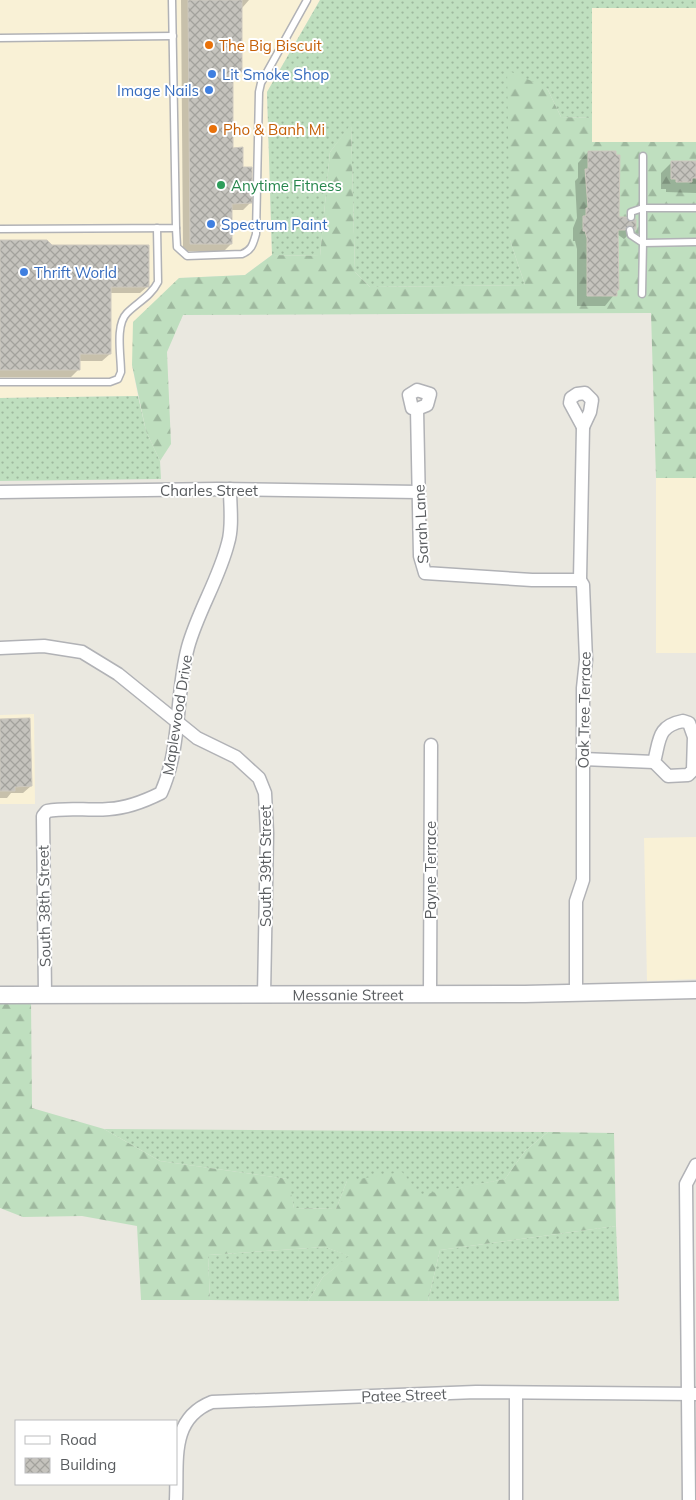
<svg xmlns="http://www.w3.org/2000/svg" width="696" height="1500" font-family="Mulish,sans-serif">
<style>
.commercial{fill:#f9f1d6}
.grass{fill:url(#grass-dots)}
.forest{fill:url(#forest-firs)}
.shadow{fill:#0003}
.building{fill:url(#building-cross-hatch);stroke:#cec9bf}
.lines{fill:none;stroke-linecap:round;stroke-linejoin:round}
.service-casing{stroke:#b1b2b6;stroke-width:9}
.minor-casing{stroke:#b1b2b6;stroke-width:15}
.tertiary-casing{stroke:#b1b2b6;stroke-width:19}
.service{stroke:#fff;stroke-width:6}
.minor{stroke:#fff;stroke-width:12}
.tertiary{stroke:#fff;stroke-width:16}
.food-dot{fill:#e8710a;stroke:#fff;stroke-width:2}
.shop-dot{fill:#3f7fe0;stroke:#fff;stroke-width:2}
.leisure-dot{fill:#2e9e5b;stroke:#fff;stroke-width:2}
.labels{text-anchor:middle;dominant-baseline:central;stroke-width:4;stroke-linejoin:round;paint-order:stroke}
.food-label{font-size:15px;fill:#c56008;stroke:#fff;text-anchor:start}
.shop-label{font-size:15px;fill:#366cbe;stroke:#fff;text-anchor:start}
.leisure-label{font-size:15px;fill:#27864d;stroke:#fff;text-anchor:start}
.street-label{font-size:15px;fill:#595c5f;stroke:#fff}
</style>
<defs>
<pattern id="grass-dots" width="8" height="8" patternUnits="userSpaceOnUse" patternTransform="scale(1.25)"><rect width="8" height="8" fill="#bfdfbf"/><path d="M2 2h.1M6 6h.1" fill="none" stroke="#9eb89e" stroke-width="1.8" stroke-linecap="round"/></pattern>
<pattern id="forest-firs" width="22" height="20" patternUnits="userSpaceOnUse" patternTransform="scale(1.25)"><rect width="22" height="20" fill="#bfdfbf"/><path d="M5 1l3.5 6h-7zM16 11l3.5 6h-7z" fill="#9eb89e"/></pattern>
<pattern id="building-cross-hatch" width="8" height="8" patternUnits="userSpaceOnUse" patternTransform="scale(1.25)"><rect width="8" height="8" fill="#c5c3bd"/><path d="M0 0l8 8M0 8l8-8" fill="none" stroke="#a3a29d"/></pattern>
</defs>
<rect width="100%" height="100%" fill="#eae8e0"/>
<g class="commercial">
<polygon points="0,0 320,0 267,92 272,255 245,275 179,278 132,365 138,396 0,398"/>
<rect x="592" y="8" width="104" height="134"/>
<rect x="656" y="478" width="40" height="175"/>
<polygon points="34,714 35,804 0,804 0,715"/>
<polygon points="696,837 696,979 647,981 644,838"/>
</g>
<g class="grass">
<polygon points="320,0 696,0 696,8 592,8 592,118 561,117 547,88 510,240 525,285 370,287 355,272 351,125 330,152 320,256 272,255 267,92"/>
<polygon points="138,396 146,431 160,461 161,479 0,481 0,398"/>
<polygon points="104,1129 548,1132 525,1151 505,1179 421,1196 347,1181 336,1209 294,1208 287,1179 160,1161"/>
<polygon points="616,1226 619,1301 428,1301 440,1250"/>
<polygon points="325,1247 350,1256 323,1277 308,1301 210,1300 208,1255"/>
</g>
<g class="forest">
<polygon points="507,70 547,88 561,117 592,118 592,142 696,142 696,478 656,478 651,313 183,315 167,352 171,444 160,461 146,431 132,365 133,322 179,278 245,275 272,255 320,256 330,152 351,124 355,272 370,287 525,285 510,240"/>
<polygon points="0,1000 31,1001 32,1108 104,1129 160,1161 288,1179 294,1208 336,1209 347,1181 402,1172 421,1195 505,1179 525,1151 548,1132 614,1133 616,1226 440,1250 428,1301 308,1301 323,1277 349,1256 325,1247 208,1255 210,1300 141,1300 137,1226 82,1216 23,1217 0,1208"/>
</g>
<g class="shadow">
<polygon points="181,0 249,0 242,8 241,71 231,78 232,149 242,168 250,203 243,210 231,210 231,244 224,251 183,251"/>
<polygon points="588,152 618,218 630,224 634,221 634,229 624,239 617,234 618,290 605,306 577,306 577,249 575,241 573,241 573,228 577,218 575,181 578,178 578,163"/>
<polygon points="696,161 696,193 666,192 666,189 661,189 661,173 672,162"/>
<polygon points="0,242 51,246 148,286 140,293 110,293 110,354 102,361 78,361 78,370 71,377 0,377"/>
<polygon points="0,720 31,786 23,793 11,793 7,798 0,798"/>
</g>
<g class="building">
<polygon points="188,0 242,0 242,72 233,72 233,148 243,147 243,167 252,167 252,203 232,204 232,244 190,244"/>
<polygon points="588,151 616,151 616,155 620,155 619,217 626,217 631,222 636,219 636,230 630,225 625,230 618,230 619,290 617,290 617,296 587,296 587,238 585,231 583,231 583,216 586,216 586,208 588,208 585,169 588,169"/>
<polygon points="671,161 696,161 696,178 692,178 692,182 676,182 676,179 671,179"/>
<polygon points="0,240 47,240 52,245 149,245 149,287 111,287 111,354 80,354 80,370 0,370"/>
<polygon points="30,718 32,786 15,787 15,791 0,791 0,719"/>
</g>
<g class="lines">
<defs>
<g id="service">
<polyline points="0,38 173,36"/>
<polyline points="643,156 643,243 696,242"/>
<polyline points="631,217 631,212 643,208 696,208"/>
<path d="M176 228 177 247 187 256 242 254C252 250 253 244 256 234L259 92 261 83 307 0"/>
<polyline points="0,229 176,228 172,0"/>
<polyline points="630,230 631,235 643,243 642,294"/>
<path d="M0 382H110L118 379 121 372C121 355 115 325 127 313 138 302 151 296 158 282L157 228"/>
</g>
<g id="minor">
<polygon points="417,390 430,394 427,405 417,409 412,408 409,395"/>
<polygon points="585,393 592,400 590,412 583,427 570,403 571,398 577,394"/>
<polyline points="417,409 420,556 425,573 532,580 580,580"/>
<polyline points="0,492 218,489 418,492"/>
<polyline points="0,648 44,646 82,652 118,674 197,738 236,757 259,778 265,793 267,833 264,995"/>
<path d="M683 721 689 723 694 737 693 770 688 775 668 776 654 762C660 740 657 726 683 721Z"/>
<polyline points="583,759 654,762"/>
<polyline points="576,993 576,901 583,880 583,688 586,660 583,585 580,580 583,427"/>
<polyline points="430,994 431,745"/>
<path d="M45 996 43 816 47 811C68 807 89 811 109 809 128 808 145 801 161 793 182 746 175 695 188 647 198 611 219 579 228 543 233 527 230 506 230 489"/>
<polyline points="516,1393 516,1500"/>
<path d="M176 1500C178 1462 169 1419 212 1402L476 1392 696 1394"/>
<polyline points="689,1500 686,1184 696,1165"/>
</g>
<g id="tertiary">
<path id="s1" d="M0 995 525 994 696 990"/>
</g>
</defs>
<use href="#service" class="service-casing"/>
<use href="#minor" class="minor-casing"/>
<use href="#tertiary" class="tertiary-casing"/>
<use href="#service" class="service"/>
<use href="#minor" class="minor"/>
<use href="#tertiary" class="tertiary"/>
</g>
<g class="food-dot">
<circle cx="209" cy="45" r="5"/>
<circle cx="213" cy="129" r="5"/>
</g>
<g class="shop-dot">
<circle cx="212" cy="74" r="5"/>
<circle cx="209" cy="90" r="5"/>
<circle cx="211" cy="224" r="5"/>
<circle cx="24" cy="272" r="5"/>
</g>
<circle class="leisure-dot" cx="221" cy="185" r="5"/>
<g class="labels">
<g class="food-label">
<text x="219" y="45">The Big Biscuit</text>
<text x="223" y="129">Pho &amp; Banh Mi</text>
</g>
<g class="shop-label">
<text x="222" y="74">Lit Smoke Shop</text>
<text x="199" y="90" text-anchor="end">Image Nails</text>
<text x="221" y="224">Spectrum Paint</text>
<text x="34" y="272">Thrift World</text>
</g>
<g class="leisure-label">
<text x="231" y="185">Anytime Fitness</text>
</g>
<g class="street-label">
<text x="209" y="490">Charles Street</text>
<text transform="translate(421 524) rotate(-93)">Sarah Lane</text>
<text transform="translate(584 710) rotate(-89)">Oak Tree Terrace</text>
<text transform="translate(177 715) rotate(-81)">Maplewood Drive</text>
<text transform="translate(265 866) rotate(-90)">South 39th Street</text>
<text transform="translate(430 870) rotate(-90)">Payne Terrace</text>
<text transform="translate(44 906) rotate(-91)">South 38th Street</text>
<text stroke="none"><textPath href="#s1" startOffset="348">Messanie Street</textPath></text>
<text transform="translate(404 1395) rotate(-2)">Patee Street</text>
</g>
</g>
<rect x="15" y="1420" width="162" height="65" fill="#ffffff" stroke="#bdbebf"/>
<rect x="25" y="1436" width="25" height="8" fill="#ffffff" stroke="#bdbebf"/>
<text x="60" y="1445" font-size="15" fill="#595c5f">Road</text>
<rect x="25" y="1458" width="25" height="15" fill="url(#building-cross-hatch)" stroke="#bdbebf"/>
<text x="60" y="1470" font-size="15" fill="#595c5f">Building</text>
</svg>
